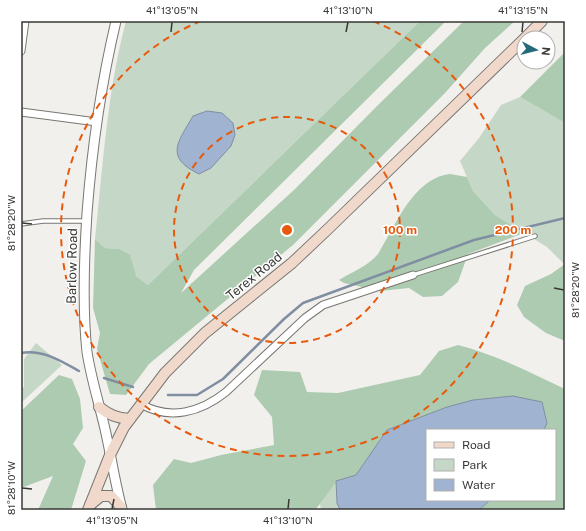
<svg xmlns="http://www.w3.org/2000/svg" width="586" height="531" font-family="'Public Sans',sans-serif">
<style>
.green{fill:#c5d7c7}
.forest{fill:#adcbb1}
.water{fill:#a0b3d0;stroke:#808ea2}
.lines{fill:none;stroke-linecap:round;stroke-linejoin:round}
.stream{stroke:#808ea2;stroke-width:2.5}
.service-casing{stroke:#787772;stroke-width:5.5}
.minor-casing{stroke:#787772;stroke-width:9}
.tertiary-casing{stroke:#787772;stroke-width:11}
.secondary-casing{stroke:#787772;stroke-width:12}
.service{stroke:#fff;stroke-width:3.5}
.minor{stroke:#fff;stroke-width:7}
.tertiary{stroke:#fff;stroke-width:9}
.secondary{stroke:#f0d8cb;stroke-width:10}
.ticks{fill:none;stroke:#373735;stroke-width:1.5}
.ring{fill:none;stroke:#e8590c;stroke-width:2;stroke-dasharray:7 5}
.labels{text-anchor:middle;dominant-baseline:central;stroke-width:3;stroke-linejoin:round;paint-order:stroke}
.street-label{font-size:13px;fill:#373735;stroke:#fff}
.centre{fill:#e8590c;stroke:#fff;stroke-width:2}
.ring-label{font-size:12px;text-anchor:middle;font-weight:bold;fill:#e8590c;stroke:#fff;stroke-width:3;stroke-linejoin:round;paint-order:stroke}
.neatline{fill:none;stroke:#373735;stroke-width:1.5}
.ticks-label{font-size:10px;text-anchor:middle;fill:#373735}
</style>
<rect width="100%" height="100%" fill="#f2f0ec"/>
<g class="green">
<path d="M126 21H420L148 285 136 276 119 249 105 248 95 239C103 166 107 92 126 21Z"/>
<polygon points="520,97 565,123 565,265 547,247 495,215 473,191 460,161 479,138 501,105"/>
<polygon points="36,343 62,365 21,403 21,389 24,387 24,359"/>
<polygon points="336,481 337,503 340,510 321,510 320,504"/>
</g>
<g class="forest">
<polygon points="420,21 446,21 194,270 181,293 295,189 377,106 464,21 515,21 485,48 445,93 293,245 149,364 126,395 110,394 97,349 100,333 93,308 95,239 105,248 119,249 130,255 136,276 148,285"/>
<polygon points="565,52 565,123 520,97"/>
<path d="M450 174 467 177 473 191 495 215 524 233 468 254 458 282 442 296 423 297 409 288 380 291 344 283 339 280C352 272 368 266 378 254 381 249 384 243 387 238 401 213 419 177 450 174Z"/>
<polygon points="565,264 565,341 546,333 524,317 517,305 525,286 551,274"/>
<path d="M458 345C496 355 530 372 565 389V510H482L481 508 490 500H555V430H544L547 423 447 407 387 430 356 475 336 482 320 504 315 510H156L153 485 174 459 191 463 221 455 274 445 272 417 254 395 262 370 300 372 307 392 338 393 420 375 439 351Z"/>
<polygon points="59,375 72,379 80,399 83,428 73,444 86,461 71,510 38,510 53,476 21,488 21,411"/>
</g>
<g class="water">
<path d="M207 111 222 113 233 123 235 135 231 146 211 168 199 174C164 157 178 142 193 116Z"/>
<polygon points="513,396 542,402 547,423 544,430 427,430 427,500 490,500 479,510 340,510 337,503 336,481 356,475 387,430 447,407 473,400"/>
</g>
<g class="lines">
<g class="stream">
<path d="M21 353C42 349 61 361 79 371"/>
<polyline points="104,378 133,387"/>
<polyline points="168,395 197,395 223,379 284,319 303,303 474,240 565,218"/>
</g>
<defs>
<g id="service">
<polyline points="21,224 43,221 86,221"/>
<polyline points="413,275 535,236"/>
</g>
<g id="minor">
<polyline points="21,51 25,21"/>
<polyline points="21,112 97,122"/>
<path d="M141 404C170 421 201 412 226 392L305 318 323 305 413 275"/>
</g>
<path id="tertiary" d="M116 21C101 84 92 148 87 213 84 259 82 306 87 352 91 378 99 403 105 429 111 455 115 483 122 509"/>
<g id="secondary">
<polyline points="525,38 542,21"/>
<path d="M99 407C109 415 117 418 130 419"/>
<polyline points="90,505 101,496 111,496 121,507"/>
<polyline points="88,510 110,455 124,427 165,373 205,333 292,263 328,229 524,39"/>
</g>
</defs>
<use href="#service" class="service-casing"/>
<use href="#minor" class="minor-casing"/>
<use href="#tertiary" class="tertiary-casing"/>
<use href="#secondary" class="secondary-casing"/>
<use href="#service" class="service"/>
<use href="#minor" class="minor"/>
<use href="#tertiary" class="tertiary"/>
<use href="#secondary" class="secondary"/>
</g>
<path class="ticks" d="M171 32 172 22M346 32 348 22M522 32 523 22M22 223 32 224M554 288 564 290M22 488 32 489M112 509 114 499M288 509 289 499"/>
<g class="ring">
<circle cx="287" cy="230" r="113"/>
<path d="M373 21A226 226 0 1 1 201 21"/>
</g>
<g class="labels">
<g class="street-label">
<text transform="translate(72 266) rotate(-89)">Barlow Road</text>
<text transform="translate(254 276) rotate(-39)">Terex Road</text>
</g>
</g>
<circle cx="287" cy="230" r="6" class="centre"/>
<g class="ring-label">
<text x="400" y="234">100 m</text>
<text x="513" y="234">200 m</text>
</g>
<rect width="586" height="531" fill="none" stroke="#ffffff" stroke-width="44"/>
<rect x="426" y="429" width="130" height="72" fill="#ffffff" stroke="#afafae"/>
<rect x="434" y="442" width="20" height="6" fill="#f0d8cb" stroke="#afafae"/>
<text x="462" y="449" font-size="12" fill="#373735">Road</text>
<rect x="434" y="459" width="20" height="12" fill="#c5d7c7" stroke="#afafae"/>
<text x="462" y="469" font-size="12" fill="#373735">Park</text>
<rect x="434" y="479" width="20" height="12" fill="#a0b3d0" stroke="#afafae"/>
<text x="462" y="489" font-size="12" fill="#373735">Water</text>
<g transform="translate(536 50) rotate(97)"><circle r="19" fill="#ffffff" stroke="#afafae"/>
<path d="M0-3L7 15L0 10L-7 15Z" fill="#256a7a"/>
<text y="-6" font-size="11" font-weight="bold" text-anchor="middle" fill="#373735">N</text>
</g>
<rect x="22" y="22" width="542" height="487" class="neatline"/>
<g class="ticks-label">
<text x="172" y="14">41°13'05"N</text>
<text x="348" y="14">41°13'10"N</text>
<text x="523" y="14">41°13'15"N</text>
<text transform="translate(11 223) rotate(-90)" y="4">81°28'20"W</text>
<text transform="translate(575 290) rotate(-90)" y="4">81°28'20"W</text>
<text transform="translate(11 488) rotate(-90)" y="4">81°28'10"W</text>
<text x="112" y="524">41°13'05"N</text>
<text x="288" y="524">41°13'10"N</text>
</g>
</svg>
